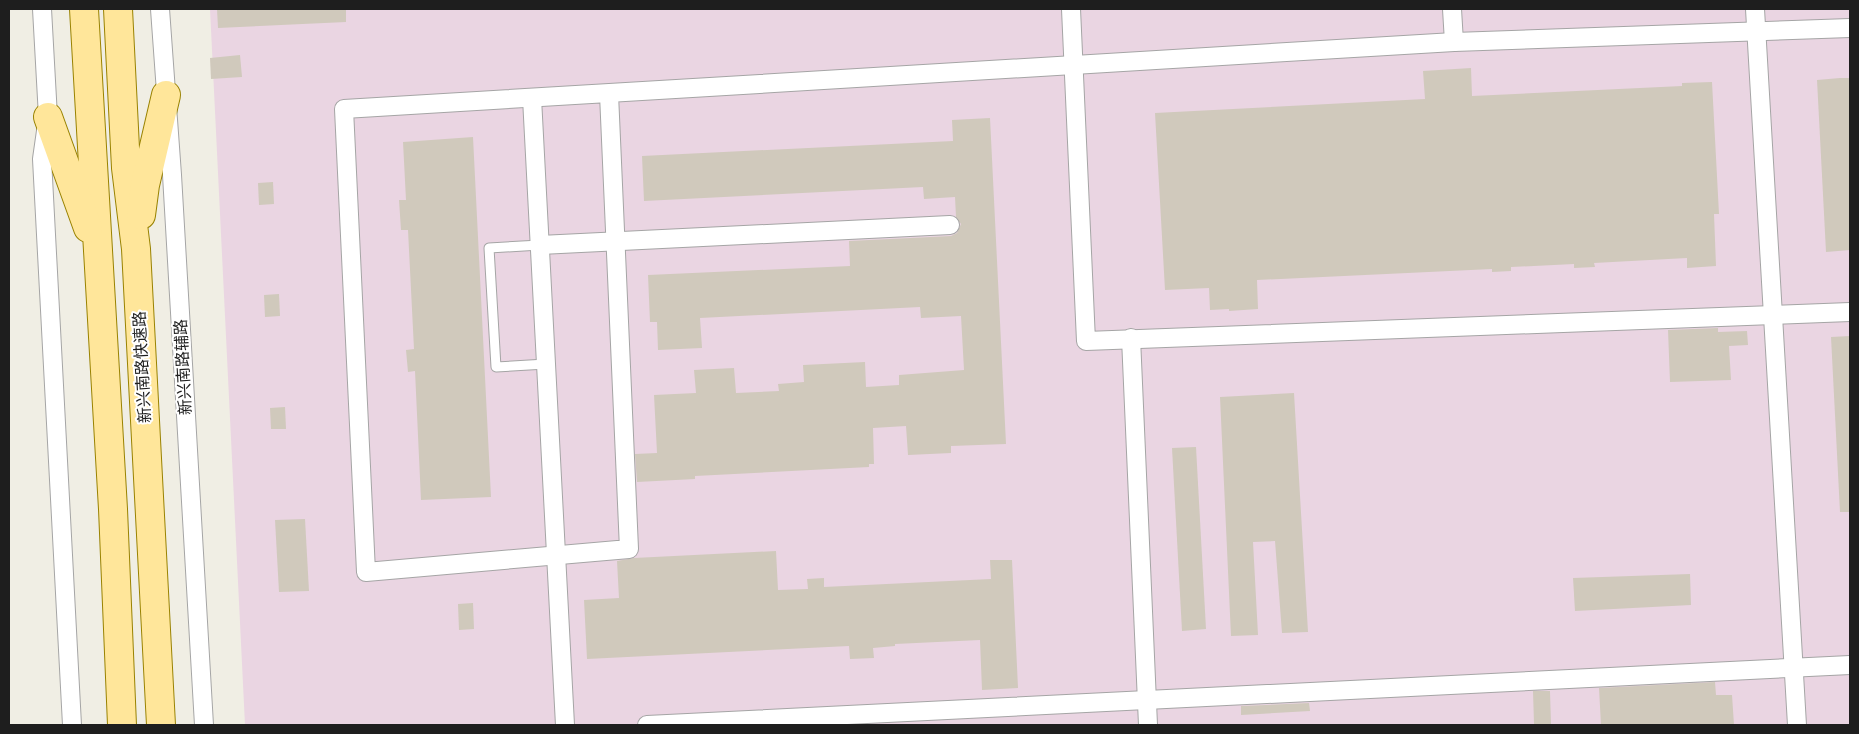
<svg xmlns="http://www.w3.org/2000/svg" width="1859" height="734" font-family="'Space Grotesk','Noto Sans SC',sans-serif">
<style>
.industrial{fill:#ead5e2}
.building{fill:#d0c9bc}
.lines{fill:none;stroke-linecap:round;stroke-linejoin:round}
.service-casing{stroke:#a5a5a5;stroke-width:11}
.minor-casing{stroke:#a5a5a5;stroke-width:20}
.primary-casing{stroke:#998200;stroke-width:30}
.service{stroke:#fff;stroke-width:9}
.minor{stroke:#fff;stroke-width:18}
.primary{stroke:#ffe69a;stroke-width:28}
.labels{text-anchor:middle;dominant-baseline:central;stroke-width:4;stroke-linejoin:round;paint-order:stroke}
.street-label{font-size:16px;fill:#1e1e1e;stroke:#fff}
</style>
<rect width="100%" height="100%" fill="#f0eee4"/>
<polygon class="industrial" points="210,9 1850,9 1850,725 245,725"/>
<g class="building">
<polygon points="217,9 346,9 346,22 218,28"/>
<polygon points="240,55 242,77 211,79 210,58"/>
<polygon points="1471,68 1472,96 1682,86 1682,83 1712,82 1719,214 1714,214 1716,266 1687,268 1687,258 1594,263 1595,267 1574,268 1574,264 1511,267 1511,271 1492,272 1492,269 1257,280 1258,309 1229,311 1229,309 1210,310 1209,288 1165,290 1155,113 1425,99 1423,71"/>
<polygon points="1840,78 1850,78 1850,250 1826,252 1817,80"/>
<polygon points="990,118 1006,444 951,446 951,453 908,455 906,426 873,428 874,464 869,464 869,467 695,476 695,479 637,482 635,454 657,453 654,395 696,393 694,370 734,368 736,393 779,391 778,384 804,382 803,365 865,362 866,387 899,385 899,375 964,370 961,316 921,318 920,307 700,318 702,348 658,350 657,322 650,322 648,275 850,266 849,241 951,236 957,233 961,224 956,217 955,197 924,199 923,187 644,201 642,156 953,141 952,120"/>
<polygon points="473,137 491,497 421,500 415,371 408,372 406,350 414,349 408,230 401,230 399,200 406,200 403,142"/>
<polygon points="273,182 274,204 259,205 258,183"/>
<polygon points="279,294 280,316 265,317 264,295"/>
<polygon points="1718,328 1718,332 1747,331 1748,345 1729,346 1731,380 1670,382 1668,330"/>
<polygon points="1850,336 1850,512 1840,512 1831,337"/>
<polygon points="1294,393 1308,632 1282,633 1275,541 1253,542 1258,635 1231,636 1220,397"/>
<polygon points="285,407 286,429 271,429 270,408"/>
<polygon points="1196,447 1206,629 1182,631 1172,448"/>
<polygon points="305,519 309,591 279,592 275,520"/>
<polygon points="776,551 778,590 808,589 807,579 824,578 824,587 991,579 990,560 1012,560 1018,688 982,690 980,640 895,644 895,646 873,648 874,658 850,659 849,646 587,659 584,600 619,598 617,561 634,558"/>
<polygon points="1690,574 1691,605 1575,611 1573,578"/>
<polygon points="473,603 474,629 459,630 458,604"/>
<polygon points="1715,682 1716,695 1732,695 1734,725 1601,725 1599,688"/>
<polygon points="1533,691 1550,691 1551,724 1534,724"/>
<polygon points="1309,703 1310,711 1241,715 1241,706"/>
</g>
<g class="lines">
<defs>
<polyline id="service" points="540,245 489,248 496,367 546,364"/>
<g id="minor">
<polyline points="42,9 48,117 42,159 72,725"/>
<polyline points="160,9 172,175 204,725"/>
<polyline points="1071,9 1086,341 1850,312"/>
<polyline points="1452,9 1454,42"/>
<polyline points="1755,9 1797,725"/>
<polyline points="609,94 629,549 366,572 344,109 1454,42 1850,28"/>
<polyline points="532,98 565,725"/>
<polyline points="540,245 950,225"/>
<polyline points="1131,338 1148,725"/>
<polyline points="647,725 1850,665"/>
</g>
<g id="primary">
<polyline points="84,9 113,509 122,725"/>
<polyline points="118,9 126,168 136,249 161,725"/>
<polyline points="48,117 88,228"/>
<polyline points="141,215 145,185 166,95"/>
</g>
</defs>
<use href="#service" class="service-casing"/>
<use href="#minor" class="minor-casing"/>
<use href="#primary" class="primary-casing"/>
<use href="#service" class="service"/>
<use href="#minor" class="minor"/>
<use href="#primary" class="primary"/>
</g>
<g class="labels">
<g class="street-label">
<text transform="translate(142 367) rotate(-93)">新兴南路快速路</text>
<text transform="translate(183 367) rotate(-93)">新兴南路辅路</text>
</g>
</g>
<rect width="1859" height="734" fill="none" stroke="#1e1e1e" stroke-width="20"/>
</svg>
